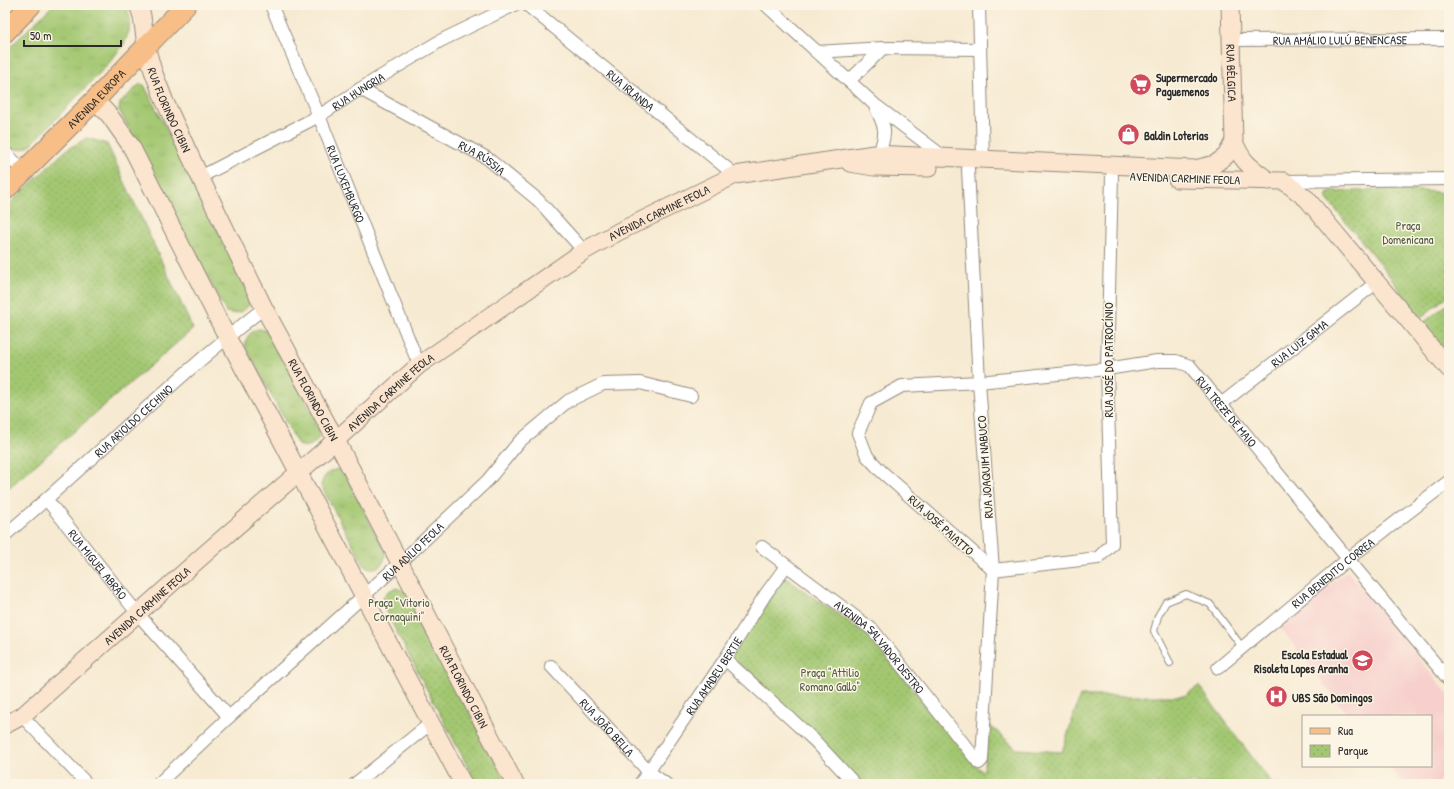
<svg xmlns="http://www.w3.org/2000/svg" width="1454" height="789" font-family="'Patrick Hand',sans-serif">
<style>
.built{fill:#f7d0cd}
.grass{fill:url(#grass-tufts);stroke:#67794e}
.park{fill:url(#park-dots);stroke:#67794e}
.lines{fill:none;stroke-linecap:round;stroke-linejoin:round}
.lane-casing{stroke:#918a7e;stroke-width:8}
.street-casing{stroke:#918a7e;stroke-width:14}
.secondary-casing{stroke:#918a7e;stroke-width:19}
.primary-casing{stroke:#918a7e;stroke-width:22}
.lane{stroke:#fff;stroke-width:6}
.street{stroke:#fff;stroke-width:12}
.secondary{stroke:#fce5cf;stroke-width:17}
.primary{stroke:#f7be87;stroke-width:20}
.labels{text-anchor:middle;dominant-baseline:central;stroke-width:3;stroke-linejoin:round;paint-order:stroke}
.street-label{font-size:12px;fill:#2b2b2b;stroke:#fcf5e5}
.poi-label{font-size:12px;font-weight:bold;fill:#2b2b2b;stroke:#fcf5e5;text-anchor:start}
.park-label{font-size:12px;fill:#4f5a40;stroke:#fcf5e5}
</style>
<defs>
<pattern id="grass-tufts" width="24" height="20" patternUnits="userSpaceOnUse"><rect width="24" height="20" fill="#a3c771"/><path d="M3 7l-1-3M5 7V3M7 7l1-3M15 17l-1-3M17 17v-4M19 17l1-3" fill="none" stroke="#8cab62"/></pattern>
<pattern id="park-dots" width="8" height="8" patternUnits="userSpaceOnUse"><rect width="8" height="8" fill="#a3c771"/><path d="M2 2h.1M6 6h.1" fill="none" stroke="#8cab62" stroke-width="1.8" stroke-linecap="round"/></pattern>
</defs>
<rect width="100%" height="100%" fill="#fcf5e5"/>
<filter id="ink" filterUnits="userSpaceOnUse"><feTurbulence type="fractalNoise" baseFrequency=".025" numOctaves="2"/><feDisplacementMap in="SourceGraphic" scale="8" xChannelSelector="R" yChannelSelector="G"/><feConvolveMatrix kernelMatrix="1 2 1 2 8 2 1 2 1" color-interpolation-filters="sRGB"/></filter>
<filter id="wash" filterUnits="userSpaceOnUse"><feTurbulence type="fractalNoise" baseFrequency=".012" numOctaves="4" result="noise"/><feDisplacementMap in="SourceGraphic" scale="16" xChannelSelector="R" yChannelSelector="G"/><feGaussianBlur stdDeviation="0.9" result="paint"/><feColorMatrix in="noise" values="0 0 0 0 0 0 0 0 0 0 0 0 0 0 0 0 0 1.4 0 .05"/><feComposite in="paint" operator="in"/></filter>
<g filter="url(#wash)">
<rect width="100%" height="100%" fill="#f7ead2"/>
<polygon class="built" points="1347,571 1449,695 1449,775 1436,784 1403,784 1389,766 1431,766 1431,716 1349,716 1279,626"/>
<g class="grass">
<path d="M53 5H126L130 18 129 31 124 44 109 63 29 147C21 150 12 151 5 145V52Z"/>
<path d="M140 84 144 85 252 297C249 310 239 316 226 312L119 110 120 103Z"/>
<path d="M259 329 269 331 319 427V437C314 446 307 448 298 445L245 346C246 337 250 331 259 329Z"/>
<path d="M338 469 343 470 385 551C387 564 377 571 365 567L321 486C323 476 328 471 338 469Z"/>
</g>
<g class="park">
<polygon points="87,138 107,144 193,329 5,491 5,208 66,150"/>
<polygon points="1397,189 1449,193 1449,295 1420,318 1385,270 1327,199 1327,194 1331,192"/>
<polygon points="1449,303 1449,354 1423,323"/>
<polygon points="784,577 869,636 981,771 984,770 986,722 1017,749 1062,752 1080,696 1184,696 1199,686 1272,784 855,784 725,659"/>
<path d="M397 588 406 592 507 784H477L384 608C380 597 386 590 397 588Z"/>
</g>
</g>
<g filter="url(#ink)">
<g class="lines">
<defs>
<polyline id="lane" points="1170,663 1154,631 1158,616 1166,602 1186,594 1210,604 1242,647"/>
<g id="street">
<path id="s1" d="M271 5 319 116 419 365"/>
<path id="s2" d="M527 5 735 175"/>
<polyline points="766,5 874,104 944,157"/>
<polyline points="979,5 983,159"/>
<path id="s3" d="M1232 40 1449 39"/>
<polyline points="816,52 883,48 980,49"/>
<polyline points="849,81 883,48"/>
<path id="s4" d="M360 89 487 158 538 200 584 251"/>
<path d="M875 106C886 129 887 131 879 154"/>
<polyline points="5,152 23,171"/>
<path id="s5" d="M1112 176 1107 369 1112 544 1098 558 993 570 881 471 867 456 858 433 871 403 902 386 979 382 1107 369 1157 361H1176L1190 366 1348 559 1449 680"/>
<path id="s6" d="M200 177 319 116 360 89 440 41 514 5"/>
<polyline points="1284,181 1449,179"/>
<path id="s7" d="M1221 404 1377 282"/>
<path id="s8" d="M47 500 138 614 229 717"/>
<path id="s9" d="M5 535C93 461 173 378 264 308"/>
<path id="s10" d="M762 547 873 630 979 763 982 760 993 570 979 382 968 169"/>
<polyline points="725,659 814,740 855,784"/>
<path id="s11" d="M551 666 648 771 666 784"/>
<path id="s12" d="M1218 668 1348 559 1449 481"/>
<polyline points="22,716 87,784"/>
<path id="s13" d="M158 784 229 717 400 563 488 480 519 442 568 401 603 384 640 383 691 396"/>
<polyline points="355,784 431,723"/>
<path id="s14" d="M640 784 725 659 765 595 786 566"/>
</g>
<g id="secondary">
<path id="s15" d="M138 5 142 16 146 46 153 71 165 102 200 177 264 308 336 440 515 784"/>
<path id="s16" d="M1230 5 1234 141C1242 163 1251 167 1269 181"/>
<polyline points="95,100 110,116 131,146 227,337 463,784"/>
<polyline points="850,163 874,167 929,168"/>
<polyline points="1177,179 1284,181 1307,199 1449,369"/>
<path id="s17" d="M5 725 22 716 207 552 336 440 419 365 584 251 618 232 735 175 874 154 1195 169 1215 164 1226 156 1234 141"/>
</g>
<g id="primary">
<polyline points="5,32 31,5"/>
<path id="s18" d="M5 190 95 100 186 5"/>
</g>
</defs>
<use href="#lane" class="lane-casing"/>
<use href="#street" class="street-casing"/>
<use href="#secondary" class="secondary-casing"/>
<use href="#primary" class="primary-casing"/>
<use href="#lane" class="lane"/>
<use href="#street" class="street"/>
<use href="#secondary" class="secondary"/>
<use href="#primary" class="primary"/>
</g>
</g>
<defs>
<symbol id="supermarket-disc" viewBox="-11 -11 22 22"><circle r="9.5" fill="#d1495b" stroke="#fcf5e5"/><path d="M-6-5.5h2.5l.6 2H6L4.5 2H-2.5L-4.4-4H-6ZM-1.5 3.2a1.3 1.3 0 1 0 .1 0ZM3 3.2a1.3 1.3 0 1 0 .1 0Z" fill="#fff"/></symbol>
<symbol id="shop-disc" viewBox="-11 -11 22 22"><circle r="9.5" fill="#d1495b" stroke="#fcf5e5"/><path d="M-5-2.5h2.3a2.7 3.5 0 0 1 5.4 0H5L5.5 6h-11ZM-1.5-2.5h3a1.5 2.3 0 0 0-3 0Z" fill="#fff"/></symbol>
<symbol id="school-disc" viewBox="-11 -11 22 22"><circle r="9.5" fill="#d1495b" stroke="#fcf5e5"/><path d="M0-5L7-2L0 1L-7-2ZM-4 1L0 2.5L4 1V4Q0 6-4 4Z" fill="#fff"/></symbol>
<symbol id="hospital-disc" viewBox="-11 -11 22 22"><circle r="9.5" fill="#d1495b" stroke="#fcf5e5"/><path d="M-5-5h3v3.5h4V-5h3V5h-3V1.5h-4V5h-3Z" fill="#fff"/></symbol>
</defs>
<g fill-rule="evenodd">
<use href="#supermarket-disc" x="1128" y="72" width="25" height="25"/>
<use href="#shop-disc" x="1116" y="122" width="25" height="25"/>
<use href="#school-disc" x="1350" y="648" width="25" height="25"/>
<use href="#hospital-disc" x="1264" y="684" width="25" height="25"/>
</g>
<g class="labels">
<g class="street-label">
<text stroke="none"><textPath href="#s3" startOffset="108">RUA AMÁLIO LULÚ BENENCASE</textPath></text>
<text stroke="none"><textPath href="#s16" startOffset="68">RUA BÉLGICA</textPath></text>
<text stroke="none"><textPath href="#s2" startOffset="134">RUA IRLANDA</textPath></text>
<text stroke="none"><textPath href="#s6" startOffset="180">RUA HUNGRIA</textPath></text>
<text stroke="none"><textPath href="#s18" startOffset="129">AVENIDA EUROPA</textPath></text>
<text stroke="none"><textPath href="#s15" startOffset="110">RUA FLORINDO CIBIN</textPath></text>
<text stroke="none"><textPath href="#s4" startOffset="140">RUA RÚSSIA</textPath></text>
<text transform="translate(1185 178) rotate(2)">AVENIDA CARMINE FEOLA</text>
<text stroke="none"><textPath href="#s1" startOffset="194">RUA LUXEMBURGO</textPath></text>
<text stroke="none"><textPath href="#s17" startOffset="834">AVENIDA CARMINE FEOLA</textPath></text>
<text stroke="none"><textPath href="#s7" startOffset="99">RUA LUIZ GAMA</textPath></text>
<text transform="translate(1108 360) rotate(-90)">RUA JOSÉ DO PATROCÍNIO</text>
<text stroke="none"><textPath href="#s17" startOffset="510">AVENIDA CARMINE FEOLA</textPath></text>
<text stroke="none"><textPath href="#s15" startOffset="434">RUA FLORINDO CIBIN</textPath></text>
<text stroke="none"><textPath href="#s5" startOffset="1105">RUA TREZE DE MAIO</textPath></text>
<text stroke="none"><textPath href="#s9" startOffset="172">RUA ARIOLDO CECHINO</textPath></text>
<text transform="translate(985 467) rotate(-94)">RUA JOAQUIM NABUCO</text>
<text transform="translate(941 525) rotate(42)">RUA JOSÉ PAIATTO</text>
<text stroke="none"><textPath href="#s13" startOffset="345">RUA ADÍLIO FEOLA</textPath></text>
<text stroke="none"><textPath href="#s8" startOffset="82">RUA MIGUEL ABRÃO</textPath></text>
<text stroke="none"><textPath href="#s12" startOffset="149">RUA BENEDITO CORREA</textPath></text>
<text stroke="none"><textPath href="#s17" startOffset="186">AVENIDA CARMINE FEOLA</textPath></text>
<text stroke="none"><textPath href="#s10" startOffset="155">AVENIDA SALVADOR DESTRO</textPath></text>
<text stroke="none"><textPath href="#s14" startOffset="131">RUA AMADEU BERTIE</textPath></text>
<text stroke="none"><textPath href="#s15" startOffset="758">RUA FLORINDO CIBIN</textPath></text>
<text stroke="none"><textPath href="#s11" startOffset="83">RUA JOÃO BELLA</textPath></text>
</g>
<g class="poi-label">
<text x="1156" y="77">Supermercado<tspan x="1156" dy="14">Paguemenos</tspan></text>
<text x="1144" y="135">Baldin Loterias</text>
<text x="1348" y="654" text-anchor="end">Escola Estadual<tspan x="1348" dy="14">Risoleta Lopes Aranha</tspan></text>
<text x="1292" y="697">UBS São Domingos</text>
</g>
<g class="park-label">
<text x="1408" y="225">Praça<tspan x="1408" dy="14">Domenicana</tspan></text>
<text x="399" y="602">Praça "Vitorio<tspan x="399" dy="14">Cornaquini"</tspan></text>
<text x="830" y="672">Praça "Attilio<tspan x="830" dy="14">Romano Gallo"</tspan></text>
</g>
</g>
<rect width="1454" height="789" fill="none" stroke="#fcf5e5" stroke-width="20"/>
<rect x="1302" y="715" width="130" height="52" fill="#fcf5e5" stroke="#a8a49b"/>
<rect x="1310" y="728" width="20" height="6" fill="#f7be87" stroke="#a8a49b"/>
<text x="1338" y="735" font-size="12" fill="#2b2b2b">Rua</text>
<rect x="1310" y="745" width="20" height="12" fill="url(#park-dots)" stroke="#a8a49b"/>
<text x="1338" y="755" font-size="12" fill="#2b2b2b">Parque</text>
<path d="M24 40v6h97v-6" fill="none" stroke="#2b2b2b" stroke-width="2"/>
<text x="30" y="40" font-size="12" fill="#2b2b2b" stroke="#fcf5e5" stroke-width="3" paint-order="stroke">50 m</text>
</svg>
